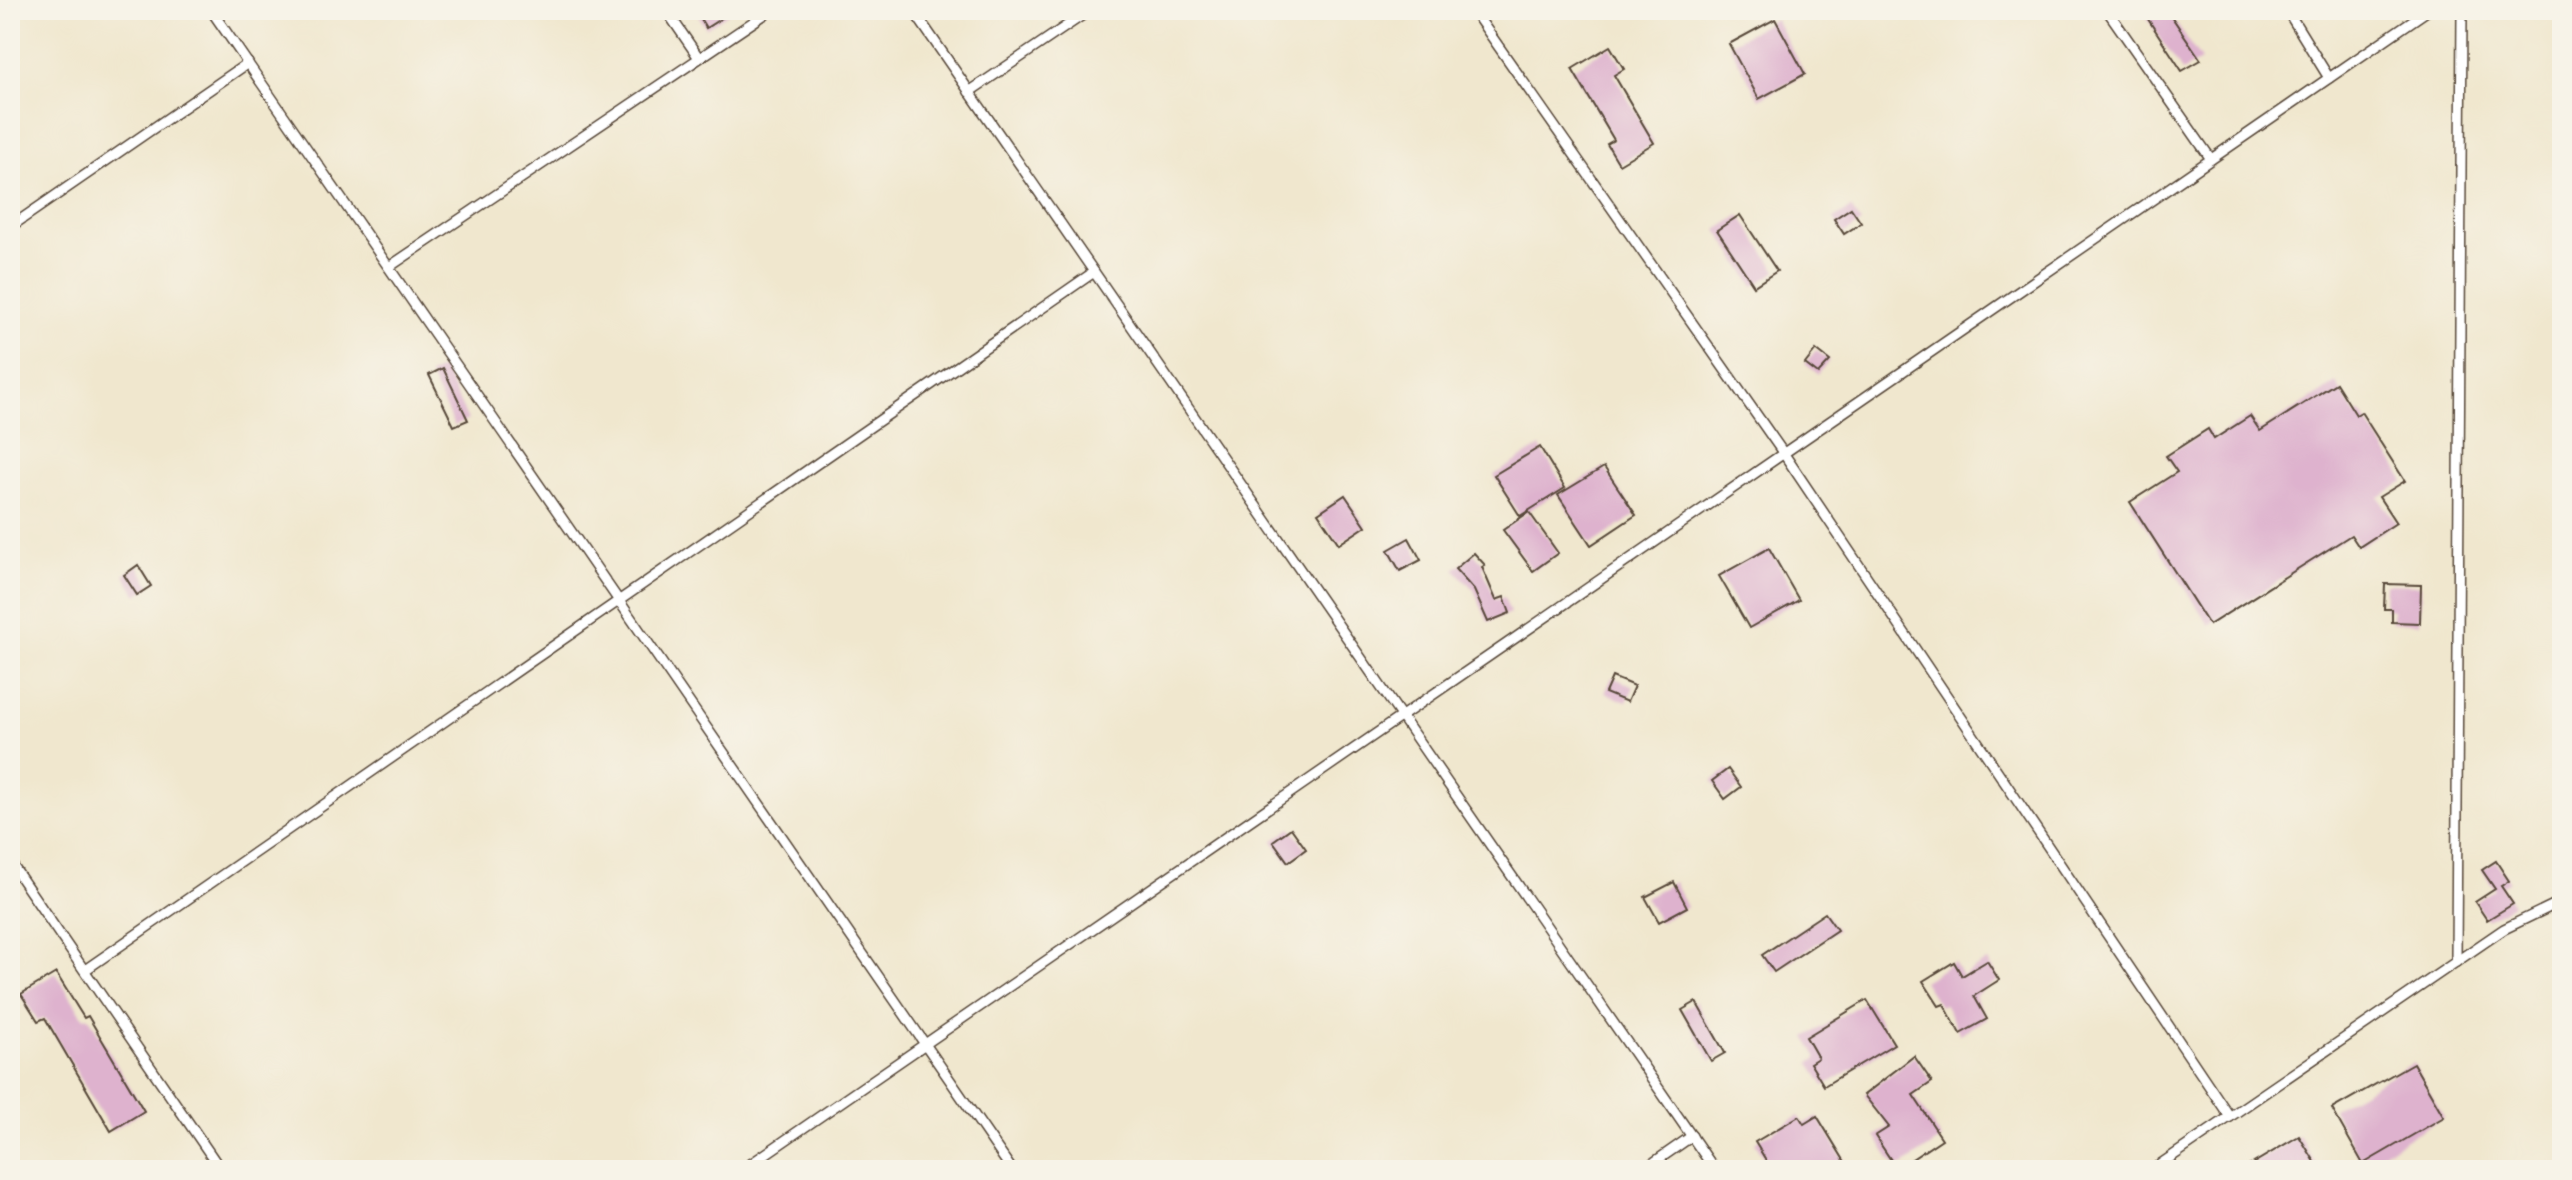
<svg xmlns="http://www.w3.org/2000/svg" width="2572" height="1180" font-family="'Comic Neue',sans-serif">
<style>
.building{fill:#deb2ce}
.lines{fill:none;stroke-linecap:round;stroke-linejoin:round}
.service-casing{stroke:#564638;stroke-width:12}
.service{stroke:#fff;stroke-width:9}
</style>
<rect width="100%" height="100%" fill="#f7f3e8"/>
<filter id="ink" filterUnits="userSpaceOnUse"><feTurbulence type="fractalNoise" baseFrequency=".0125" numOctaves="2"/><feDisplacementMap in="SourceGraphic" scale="16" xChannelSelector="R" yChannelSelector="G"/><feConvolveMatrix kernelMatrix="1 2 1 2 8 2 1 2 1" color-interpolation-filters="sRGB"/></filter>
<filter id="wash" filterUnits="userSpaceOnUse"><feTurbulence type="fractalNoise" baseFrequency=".006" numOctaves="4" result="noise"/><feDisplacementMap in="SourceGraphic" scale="32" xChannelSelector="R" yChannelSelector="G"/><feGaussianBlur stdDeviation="1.8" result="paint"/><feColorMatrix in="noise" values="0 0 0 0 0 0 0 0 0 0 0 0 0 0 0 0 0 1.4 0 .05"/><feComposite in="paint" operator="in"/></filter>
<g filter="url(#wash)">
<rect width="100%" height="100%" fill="#f0e7ce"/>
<g id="blocks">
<g class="building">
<polygon points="695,10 734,10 706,28"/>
<polygon points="2142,10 2167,10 2201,60 2182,71"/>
<polygon points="1775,19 1805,74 1759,99 1729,44"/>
<polygon points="1610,46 1624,69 1614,75 1654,143 1619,164 1607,144 1614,140 1572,69"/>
<polygon points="1851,208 1861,223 1844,234 1834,219"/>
<polygon points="1740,215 1777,271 1754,286 1717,230"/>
<polygon points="1816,350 1830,361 1818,374 1805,364"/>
<polygon points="443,368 468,420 454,426 429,375"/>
<polygon points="2336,383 2356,415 2361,412 2405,481 2379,497 2396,523 2359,547 2351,535 2209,625 2130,502 2177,472 2166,456 2208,429 2214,439 2250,416 2260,431"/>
<polygon points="1540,447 1565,488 1520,516 1494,475"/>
<polygon points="1604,467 1636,515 1591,545 1558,495"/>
<polygon points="1345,495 1366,526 1339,544 1318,513"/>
<polygon points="1529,512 1558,553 1533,571 1503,530"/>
<polygon points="1409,538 1421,560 1400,571 1388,550"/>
<polygon points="1769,548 1799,600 1749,628 1719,576"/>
<polygon points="1474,553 1485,565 1482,567 1496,600 1504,597 1510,613 1488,622 1474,590 1455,569"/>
<polygon points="138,565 151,586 137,595 124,575"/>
<polygon points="2385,584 2421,585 2420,623 2392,622 2392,609 2384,609"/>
<polygon points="1612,677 1634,686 1627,702 1605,693"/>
<polygon points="1728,769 1741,787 1725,799 1712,781"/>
<polygon points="1291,828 1306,849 1288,862 1273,841"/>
<polygon points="2496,861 2509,881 2501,886 2513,904 2487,920 2475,902 2495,889 2482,870"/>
<polygon points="1674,882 1687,907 1659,922 1645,897"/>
<polygon points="1825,913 1837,930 1774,972 1762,955"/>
<polygon points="1987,961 1999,980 1974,996 1987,1019 1960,1034 1944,1004 1939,1006 1923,981 1954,962 1962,976"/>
<polygon points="56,973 84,1018 88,1016 144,1111 111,1131 45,1018 38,1021 21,994"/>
<polygon points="1867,1000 1894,1044 1824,1086 1810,1063 1818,1058 1806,1037"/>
<polygon points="1696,1002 1725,1053 1711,1061 1682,1010"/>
<polygon points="1914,1056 1932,1082 1913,1095 1942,1139 1897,1169 1875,1136 1889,1127 1864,1095"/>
<polygon points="2413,1063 2444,1117 2363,1164 2332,1109"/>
<polygon points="1799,1116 1804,1124 1817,1116 1850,1170 1772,1170 1755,1142"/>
<polygon points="2299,1136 2320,1170 2242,1170"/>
</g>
</g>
</g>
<g filter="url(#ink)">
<use href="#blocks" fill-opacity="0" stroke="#564638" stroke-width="2"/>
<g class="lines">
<defs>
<g id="service">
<polyline points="211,10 1012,1170"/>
<polyline points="666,10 699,58"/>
<polyline points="913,10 1715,1170"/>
<polyline points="1473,10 1784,454 2230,1117"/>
<polyline points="2107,10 2211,159"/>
<polyline points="2287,10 2329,78"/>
<polyline points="969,92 1090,10"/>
<polyline points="10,227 248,63"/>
<polyline points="389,267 771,10"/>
<polyline points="10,862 221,1170"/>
<polyline points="2456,962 2462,10"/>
<polyline points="85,970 1094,272"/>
<polyline points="742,1170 2428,10"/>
<polyline points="1643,1170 1692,1136"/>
<polyline points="2152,1170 2504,929 2562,901"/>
</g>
</defs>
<use href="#service" class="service-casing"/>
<use href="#service" class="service"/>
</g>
</g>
<rect width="2572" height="1180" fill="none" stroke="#f7f3e8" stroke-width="40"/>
</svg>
